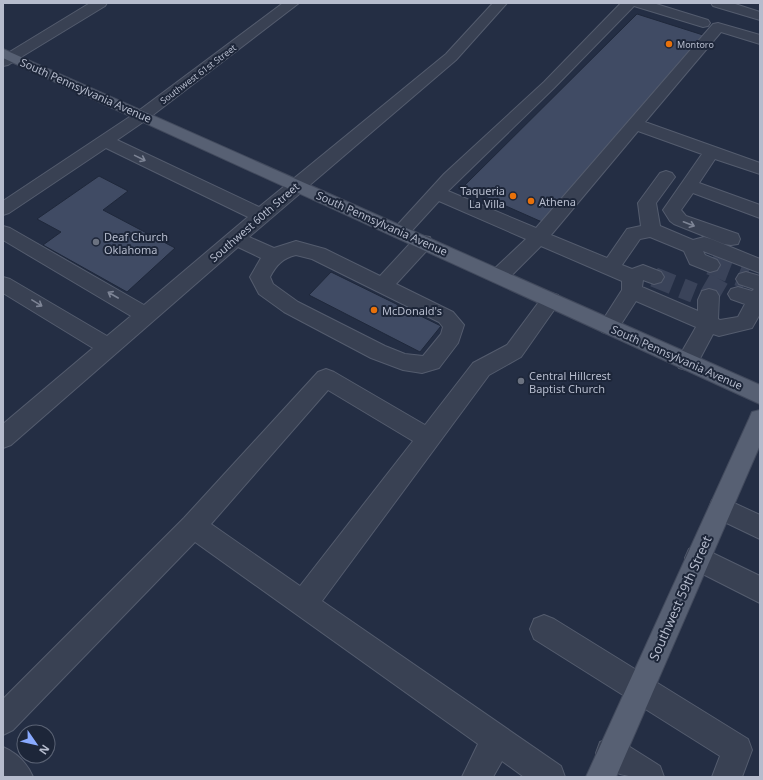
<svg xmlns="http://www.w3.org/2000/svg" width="763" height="780" font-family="'Noto Sans',sans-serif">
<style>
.building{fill:#404b64;stroke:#1f283b}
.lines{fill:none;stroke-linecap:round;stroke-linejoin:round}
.minor-tunnel{stroke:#3a4359;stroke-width:20;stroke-dasharray:20 10;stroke-linecap:butt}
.minor-casing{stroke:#545c6e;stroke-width:2}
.major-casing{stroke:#424a5d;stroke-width:2}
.minor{fill:#394153;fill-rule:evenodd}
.major{fill:#576073;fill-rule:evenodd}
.oneway{stroke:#7e8596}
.food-dot{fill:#e8710a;stroke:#1d2639;stroke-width:1.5}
.worship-dot{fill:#6b7280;stroke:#1d2639;stroke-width:1.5}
.labels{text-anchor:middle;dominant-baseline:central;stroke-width:4;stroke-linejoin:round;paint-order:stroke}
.far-poi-label{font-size:9px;fill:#b6bccd;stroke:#1d2639;text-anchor:start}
.far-street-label{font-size:9px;fill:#b6bccd;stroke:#1d2639}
.street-label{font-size:11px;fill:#b6bccd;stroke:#1d2639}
.poi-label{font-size:11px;fill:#b6bccd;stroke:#1d2639;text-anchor:start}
.near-street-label{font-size:13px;fill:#b6bccd;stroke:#1d2639}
</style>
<rect width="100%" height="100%" fill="#242e44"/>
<g class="building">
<polygon points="637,14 703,35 542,222 463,187"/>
<polygon points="99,176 128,191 103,210 175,248 127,292 43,245 61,232 37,219"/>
<polygon points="331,272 441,326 420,352 309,295"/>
</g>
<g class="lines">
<g class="minor-tunnel">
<polyline points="710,265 746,279"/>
<polyline points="654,277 694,293"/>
<polyline points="709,296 724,270"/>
</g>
<defs>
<g id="minor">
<polygon points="90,3 107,3 105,6 8,65 3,66 3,56"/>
<path d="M283 3H299L149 118 117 140 259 207 446 54 493 3H507L456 60 249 237 274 248 296 241 325 249 380 276 416 237 423 236 430 237 432 242 430 247 396 284 453 312 464 325 458 343 439 368 422 373 403 370 371 358 284 312 259 294 250 277 261 258 238 247 11 445 3 448V424L93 348 3 293V277L10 279 107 336 131 316 3 240V226L10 228 144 305 248 217 106 148 9 213 3 215V201L137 112ZM296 255 312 259 439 322 443 327 441 334 423 356 405 354 385 346 298 302 273 284 270 277C276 265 283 258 296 255Z"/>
<polygon points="621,3 653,3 708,20 710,23 708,26 703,27 634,6 554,88 448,191 536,228 713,24 718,23 760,35 760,44 721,32 645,122 760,163 760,174 715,159 699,183 760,205 760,218 693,193 681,210 686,216 738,234 740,239 738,244 731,245 724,244 674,224 670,221 663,210 702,154 638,131 551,235 607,258 627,229 641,226 638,203 660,173 666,171 672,173 675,177 656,203 660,226 693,240 704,237 711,239 760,259 760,273 703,251 705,255 717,260 720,265 717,270 710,272 690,264 684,251 650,237 640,239 622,265 632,269 643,265 661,272 664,277 661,282 654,284 643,280 642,287 698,311 698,300 702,291 709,289 716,291 719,296 718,319 720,320 738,317 745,304 731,299 728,294 731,289 738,287 752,291 754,289 739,284 736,279 739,274 746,272 760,276 760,314 752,328 719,336 713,334 695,368 687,370 679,368 676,362 696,327 636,301 616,332 609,334 602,332 599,326 622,290 622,281 541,246 506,281 499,283 492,281 489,276 492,271 526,239 439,201 407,236 400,238 393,236 391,232 444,174 544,82"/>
<polygon points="711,3 732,3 760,12 760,20 713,6"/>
<path d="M551 293 558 295 561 300 521 357 489 375 322 601 561 766 565 777H524L502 761 493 777H462L478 744 195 542 13 730 3 735V699L184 518 318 372 326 369 334 372 425 425 473 363 507 345 544 295ZM328 390 413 441 300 586 211 524Z"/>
<polygon points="721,497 760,515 760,539 712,516 709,508 712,500"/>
<polygon points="698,546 760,576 760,603 689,567 685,558 689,549"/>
<polygon points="544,615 554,619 748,739 752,750 742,777 712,777 720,756 534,639 530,629 534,619"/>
<path d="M611 738 622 742 660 766 664 777C637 777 608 780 596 753L600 742Z"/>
<path d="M3 747C17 753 27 763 33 777H3Z"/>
</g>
<g id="major">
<polygon points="3,49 760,385 760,404 3,58"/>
<polygon points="760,410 760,445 616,777 586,777 749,419 752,412"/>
</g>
</defs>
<use href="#minor" class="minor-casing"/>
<use href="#major" class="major-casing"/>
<use href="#minor" class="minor"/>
<use href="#major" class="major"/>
</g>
<defs><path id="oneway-shaft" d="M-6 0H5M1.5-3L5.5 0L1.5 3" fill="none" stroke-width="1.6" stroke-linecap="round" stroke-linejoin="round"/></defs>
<g class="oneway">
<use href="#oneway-shaft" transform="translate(140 158) rotate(26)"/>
<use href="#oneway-shaft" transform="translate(689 224) rotate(21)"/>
<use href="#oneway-shaft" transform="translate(113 295) rotate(-150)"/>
<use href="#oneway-shaft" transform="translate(37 303) rotate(31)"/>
</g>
<g class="food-dot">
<circle cx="669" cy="44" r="4"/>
<circle cx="513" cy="196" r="4"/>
<circle cx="531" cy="201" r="4"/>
<circle cx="374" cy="310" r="4"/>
</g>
<g class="worship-dot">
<circle cx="96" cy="242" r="4"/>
<circle cx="521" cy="381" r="4"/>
</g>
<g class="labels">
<g class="far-poi-label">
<text x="677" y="44">Montoro</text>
</g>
<g class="far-street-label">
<text transform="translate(198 74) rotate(-37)">Southwest 61st Street</text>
</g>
<g class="street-label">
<text transform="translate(86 90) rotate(24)">South Pennsylvania Avenue</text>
<text transform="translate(254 222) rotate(-41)">Southwest 60th Street</text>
<text transform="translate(382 223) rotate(24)">South Pennsylvania Avenue</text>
<text transform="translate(677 357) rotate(24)">South Pennsylvania Avenue</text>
</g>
<g class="poi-label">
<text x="505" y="190" text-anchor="end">Taqueria<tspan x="505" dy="13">La Villa</tspan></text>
<text x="539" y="201">Athena</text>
<text x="104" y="236">Deaf Church<tspan x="104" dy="13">Oklahoma</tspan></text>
<text x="382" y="310">McDonald's</text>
<text x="529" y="375">Central Hillcrest<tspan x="529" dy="13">Baptist Church</tspan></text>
</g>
<g class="near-street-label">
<text transform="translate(680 598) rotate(-66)">Southwest 59th Street</text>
</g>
</g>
<rect width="763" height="780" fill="none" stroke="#b6bccd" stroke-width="8"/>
<g transform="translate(36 744) rotate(124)"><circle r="19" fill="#1d2639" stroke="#5a6274"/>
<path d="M0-3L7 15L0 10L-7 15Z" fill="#89aaff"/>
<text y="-6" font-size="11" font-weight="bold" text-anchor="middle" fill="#b6bccd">N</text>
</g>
</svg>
